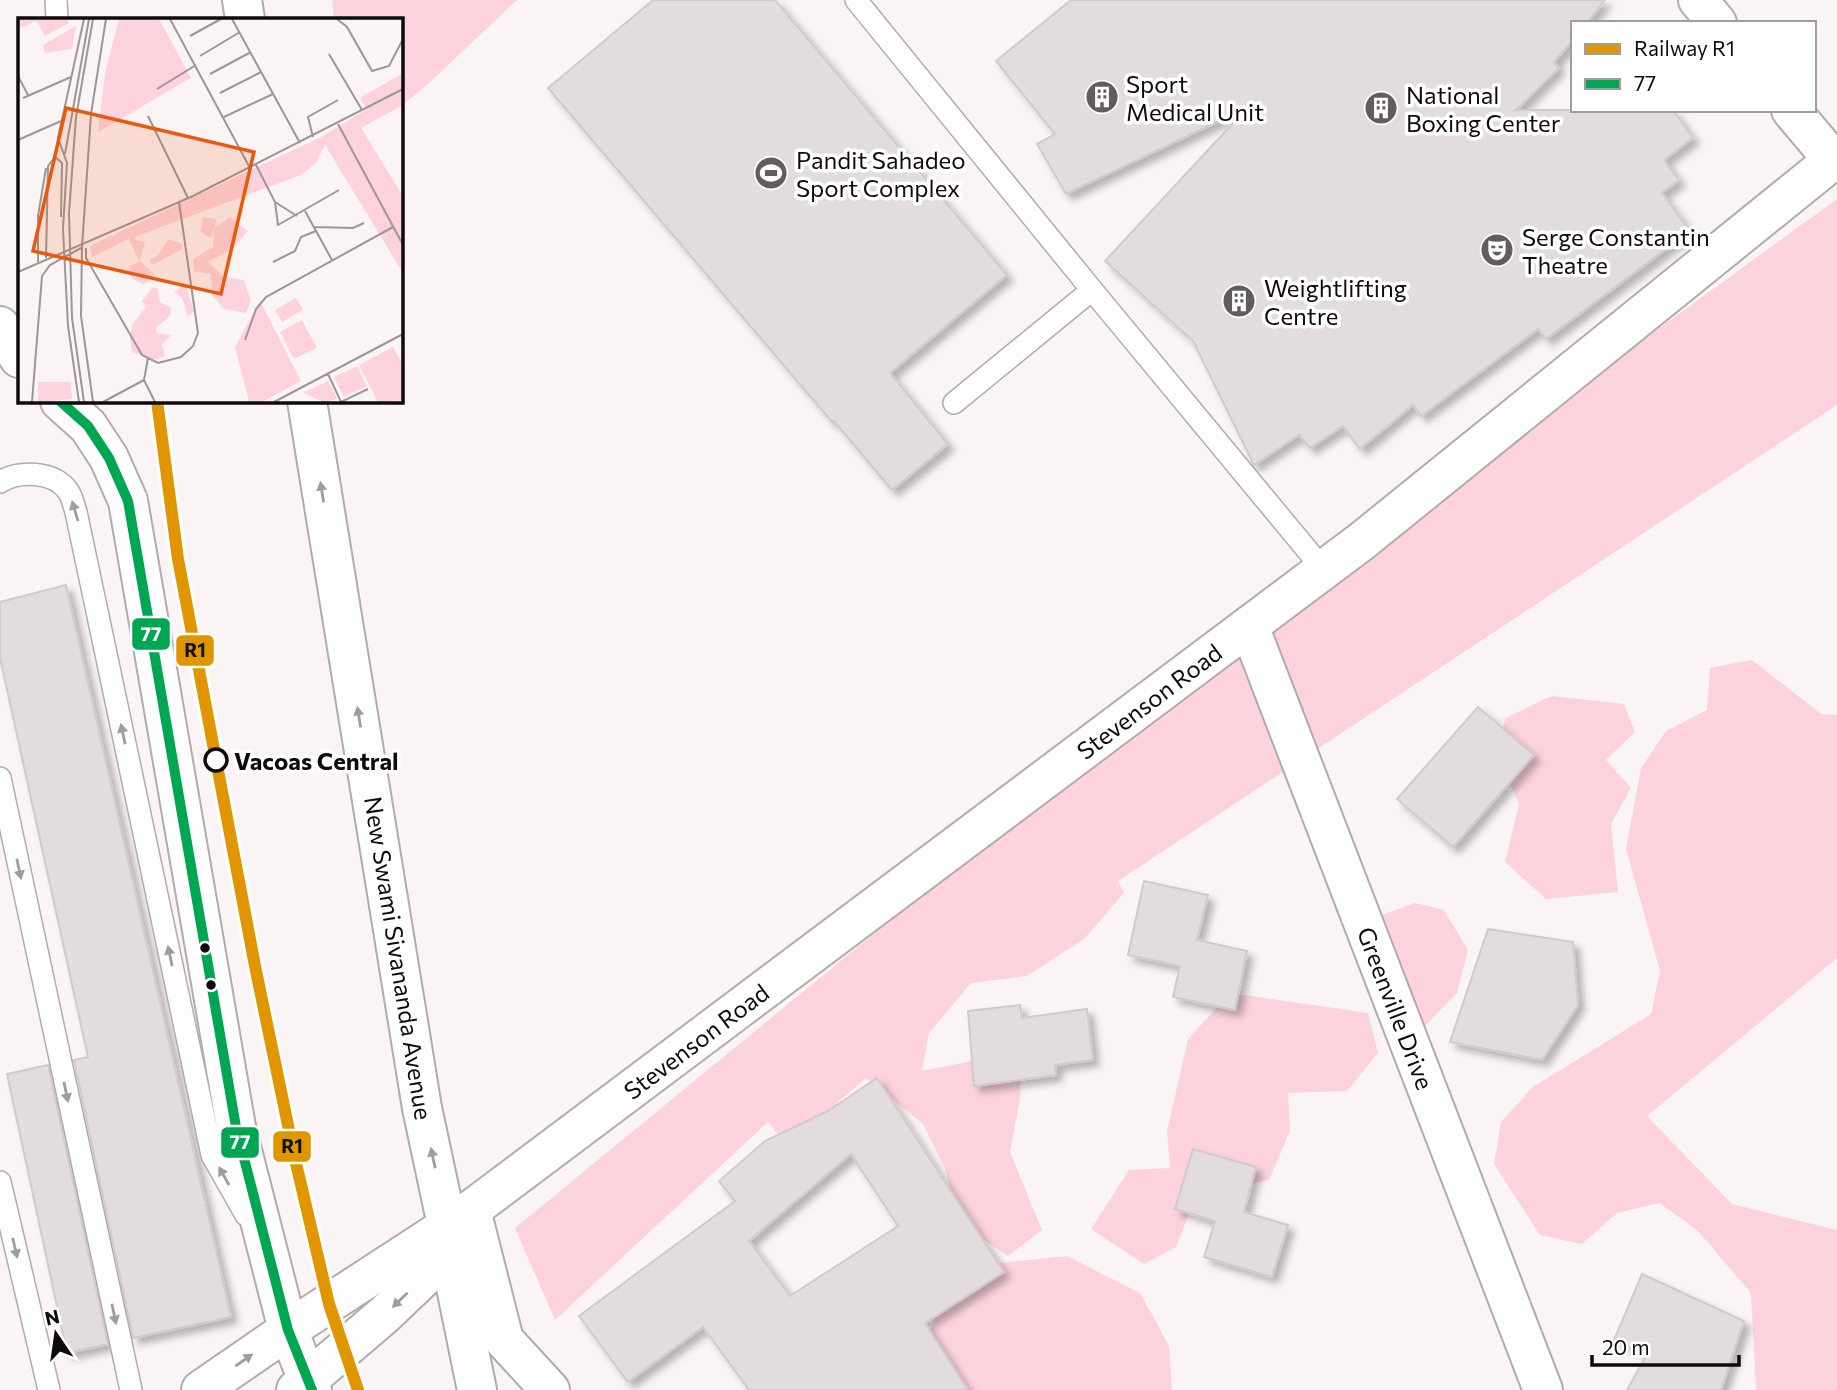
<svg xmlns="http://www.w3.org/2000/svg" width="1837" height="1390" font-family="Commissioner,sans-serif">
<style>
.green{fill:#fcd3dd}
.building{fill:#e3dcde;stroke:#d0cacb;stroke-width:2;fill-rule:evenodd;filter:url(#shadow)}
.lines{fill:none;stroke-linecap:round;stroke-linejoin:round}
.lane-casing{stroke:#b1abac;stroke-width:24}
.street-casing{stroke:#b1abac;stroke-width:42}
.secondary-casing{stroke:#b1abac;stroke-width:42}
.lane{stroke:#fefdfe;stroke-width:21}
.street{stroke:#fefdfe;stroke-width:38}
.secondary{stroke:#fefdfe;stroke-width:38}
.bus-1-casing{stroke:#fff;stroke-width:16}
.bus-1{stroke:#00a651;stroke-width:10}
.rail-1-casing{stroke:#fff;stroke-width:18}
.rail-1{stroke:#e09601;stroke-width:12}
.oneway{fill:#9e9c9d}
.stop-dot{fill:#fff;stroke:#0f0a0c;stroke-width:3.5}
.bus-dot{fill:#0f0a0c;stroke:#fff;stroke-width:2.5}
.labels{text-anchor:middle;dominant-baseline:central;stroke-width:7;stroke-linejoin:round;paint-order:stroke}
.poi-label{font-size:24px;fill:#0f0a0c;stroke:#fff;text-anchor:start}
.street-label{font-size:24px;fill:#0f0a0c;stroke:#fff}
.stop-label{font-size:24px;font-weight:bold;fill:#0f0a0c;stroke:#fff;text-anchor:start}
.inset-road{fill:none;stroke:#9d9698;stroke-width:2}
.view{fill:#e8590c;fill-opacity:0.15;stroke:#e8590c;stroke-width:3.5}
.inset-edge{fill:none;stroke:#0f0a0c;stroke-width:3.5}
.line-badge{stroke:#fff;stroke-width:2.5}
.badge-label{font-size:19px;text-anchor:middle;font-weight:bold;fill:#fff}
.pale-badge-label{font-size:19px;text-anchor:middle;font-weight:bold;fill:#111}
</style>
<defs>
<filter id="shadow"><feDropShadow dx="6" dy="6" stdDeviation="3.5" flood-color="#0004"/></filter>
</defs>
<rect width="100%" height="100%" fill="#fbf4f5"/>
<g class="green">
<polygon points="332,0 517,0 428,84 401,106 401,19 334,19"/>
<polygon points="1837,199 1837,405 1118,881 1124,893 1084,939 1027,976 971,983 929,1033 922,1071 972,1061 1021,1065 1020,1099 1010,1152 1042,1230 1008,1256 959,1223 945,1168 923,1124 866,1078 828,1111 782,1139 768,1122 555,1320 515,1228 1249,626"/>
<polygon points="1752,660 1821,714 1837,715 1837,958 1647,1116 1732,1204 1837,1230 1837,1390 1756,1390 1751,1293 1697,1230 1659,1203 1617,1213 1582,1244 1540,1235 1494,1164 1501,1122 1533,1087 1651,1014 1660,971 1626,849 1641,768 1666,731 1707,710 1710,668"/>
<polygon points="1552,696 1624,704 1635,732 1606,760 1631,788 1611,824 1618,892 1546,899 1505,862 1519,804 1499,758 1505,718"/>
<polygon points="1415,903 1444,910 1468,950 1457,993 1424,1027 1387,1023 1379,916"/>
<polygon points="1230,993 1368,1013 1378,1053 1347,1091 1288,1093 1290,1131 1269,1180 1229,1188 1199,1189 1176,1247 1144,1264 1091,1229 1129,1170 1170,1168 1167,1131 1188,1039"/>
<polygon points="1067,1256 1140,1293 1169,1346 1172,1390 952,1390 929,1335 946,1282 990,1264"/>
</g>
<g class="building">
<polygon points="653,0 775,0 1007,275 890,373 948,444 892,490 834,421 832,422 548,88"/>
<polygon points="1071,0 1605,0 1587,23 1573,23 1573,40 1554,62 1559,68 1516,110 1673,110 1693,138 1664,160 1679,180 1662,193 1690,231 1546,339 1538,329 1421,416 1413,405 1360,449 1343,426 1310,448 1299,435 1254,465 1193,341 1105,261 1248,107 1066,194 1037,144 1055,134 996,61"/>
<polygon points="66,585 231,1317 133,1338 74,1060 88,1057 0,658 0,602"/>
<polygon points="1478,707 1534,755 1453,847 1397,799"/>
<polygon points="1144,881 1208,895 1197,940 1247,951 1235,1010 1173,997 1180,966 1128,955"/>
<polygon points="1488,929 1573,942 1578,1005 1542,1060 1450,1042"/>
<polygon points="1020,1005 1022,1018 1087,1009 1093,1060 1055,1065 1056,1075 974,1086 968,1011"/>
<polygon points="48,1065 108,1344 67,1353 7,1074"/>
<path d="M877 1078 1004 1272 925 1323 968 1390H749L703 1327 628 1382 579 1316 735 1201 719 1181 765 1141 828 1111ZM851 1154 898 1226 790 1296 749 1241Z"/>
<polygon points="1193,1149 1256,1167 1244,1212 1288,1225 1272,1277 1204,1257 1215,1221 1175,1209"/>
<polygon points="1642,1274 1744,1321 1721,1390 1627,1390 1647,1354 1614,1340"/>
</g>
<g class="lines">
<defs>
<g id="lane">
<polyline points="56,0 57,19"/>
<polyline points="856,0 1092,290 1323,569"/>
<polyline points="954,403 1092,290"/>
<path d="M0 482C19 470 54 471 68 491 72 496 74 506 76 512L212 1155 246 1215"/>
<polyline points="0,778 131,1390"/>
<polyline points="0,1182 49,1390"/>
</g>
<g id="street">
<polyline points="1698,0 1717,23"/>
<polyline points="1791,110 1833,160"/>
<polyline points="1249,626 1543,1390"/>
<polyline points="471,1210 504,1340 550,1390"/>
</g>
<g id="secondary">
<polyline points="242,0 245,19"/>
<polyline points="0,326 19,358"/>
<polyline points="60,401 88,426 109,458 128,501 236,1127 288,1330 312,1390"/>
<polyline points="307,401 422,1108 447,1225 449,1253 477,1390"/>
<polyline points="201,1390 288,1330 460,1218 1362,541 1837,157"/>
<polyline points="296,1390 384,1315 449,1253 455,1233"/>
</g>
</defs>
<use href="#lane" class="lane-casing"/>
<use href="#street" class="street-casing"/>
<use href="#secondary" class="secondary-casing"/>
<use href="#lane" class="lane"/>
<use href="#street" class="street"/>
<use href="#secondary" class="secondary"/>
<defs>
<polyline id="bus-1" points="60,401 88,426 109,458 128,501 236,1127 288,1330 312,1390"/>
</defs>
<use href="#bus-1" class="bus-1-casing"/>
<use href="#bus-1" class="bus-1"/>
<defs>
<polyline id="rail-1" points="157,401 178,559 255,966 295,1159 329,1304 358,1390"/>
</defs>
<use href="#rail-1" class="rail-1-casing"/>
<use href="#rail-1" class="rail-1"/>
</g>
<defs><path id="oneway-solid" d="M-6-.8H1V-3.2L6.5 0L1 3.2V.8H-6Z" transform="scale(1.75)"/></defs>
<g class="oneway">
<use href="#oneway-solid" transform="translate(322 492) rotate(-99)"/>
<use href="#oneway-solid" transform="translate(75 511) rotate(-107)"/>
<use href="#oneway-solid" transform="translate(359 717) rotate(-99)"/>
<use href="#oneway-solid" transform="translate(123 734) rotate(-102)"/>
<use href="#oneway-solid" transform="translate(19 869) rotate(78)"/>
<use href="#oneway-solid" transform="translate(170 956) rotate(-102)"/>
<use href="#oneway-solid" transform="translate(66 1092) rotate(78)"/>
<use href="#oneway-solid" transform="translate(433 1158) rotate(-102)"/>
<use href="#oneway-solid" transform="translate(224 1176) rotate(-119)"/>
<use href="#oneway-solid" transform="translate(15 1248) rotate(77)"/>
<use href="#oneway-solid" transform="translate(400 1300) rotate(136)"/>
<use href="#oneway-solid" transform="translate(114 1314) rotate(78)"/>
<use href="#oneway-solid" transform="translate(244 1360) rotate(-35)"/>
</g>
<defs>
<symbol id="building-disc" viewBox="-11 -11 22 22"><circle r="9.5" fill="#625c5e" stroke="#fff"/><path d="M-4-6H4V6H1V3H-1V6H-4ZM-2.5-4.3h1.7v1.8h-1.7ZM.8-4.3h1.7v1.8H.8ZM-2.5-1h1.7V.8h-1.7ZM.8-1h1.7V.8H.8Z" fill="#fff"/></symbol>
<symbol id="stadium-disc" viewBox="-11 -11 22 22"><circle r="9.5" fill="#625c5e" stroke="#fff"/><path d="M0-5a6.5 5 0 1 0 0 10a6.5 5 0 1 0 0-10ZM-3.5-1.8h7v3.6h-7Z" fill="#fff"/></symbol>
<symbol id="theatre-disc" viewBox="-11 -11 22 22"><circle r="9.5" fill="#625c5e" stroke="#fff"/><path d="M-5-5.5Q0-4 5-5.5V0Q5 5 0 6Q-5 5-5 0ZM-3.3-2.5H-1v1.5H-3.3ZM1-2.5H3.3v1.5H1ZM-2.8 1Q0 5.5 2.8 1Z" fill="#fff"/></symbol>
</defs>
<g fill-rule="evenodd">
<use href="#building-disc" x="1083" y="78" width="38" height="38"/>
<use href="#building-disc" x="1362" y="89" width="38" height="38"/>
<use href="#stadium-disc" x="752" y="154" width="38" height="38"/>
<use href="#theatre-disc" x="1478" y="231" width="38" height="38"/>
<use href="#building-disc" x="1220" y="282" width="38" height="38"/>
</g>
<circle class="stop-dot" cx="216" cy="760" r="11"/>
<g class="bus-dot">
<circle cx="205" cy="948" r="6"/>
<circle cx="211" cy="985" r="6"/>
</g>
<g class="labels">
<g class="poi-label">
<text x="1126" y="83">Sport<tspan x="1126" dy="28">Medical Unit</tspan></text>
<text x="1406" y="94">National<tspan x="1406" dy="28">Boxing Center</tspan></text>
<text x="796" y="159">Pandit Sahadeo<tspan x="796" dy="28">Sport Complex</tspan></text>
<text x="1522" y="236">Serge Constantin<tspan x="1522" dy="28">Theatre</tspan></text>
<text x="1264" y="287">Weightlifting<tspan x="1264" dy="28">Centre</tspan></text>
</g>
<g class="street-label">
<text transform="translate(1149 701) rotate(-37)">Stevenson Road</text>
<text transform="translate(399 958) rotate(81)">New Swami Sivananda Avenue</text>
<text transform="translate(1396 1008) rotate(69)">Greenville Drive</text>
<text transform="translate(696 1041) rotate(-37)">Stevenson Road</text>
</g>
<g class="stop-label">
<text x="234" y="760">Vacoas Central</text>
</g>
</g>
<g transform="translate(18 18)">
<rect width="385" height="385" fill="#fbf4f5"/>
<path d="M49 1 51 5 27 18 18 3 3 10 0 2ZM101 1H141L173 60 80 114 87 55ZM58 8 54 31 27 35 25 27ZM385 55V87L343 110 385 178V255L307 127 298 145 283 157 119 218 117 222 127 224 122 243 136 256 126 267 113 260 111 249 121 243 111 221 74 239 72 228 303 119 349 91 342 80ZM185 199 198 201 197 210 212 199 230 213 214 231 190 244 206 259 226 262 233 283 228 295 206 291 194 277 193 256 176 253 175 241 195 229 196 211 193 220 182 214ZM150 221 164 226V231L135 247 131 242 140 237ZM168 267 176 294 170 298 164 280 156 273ZM135 269 140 271 142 284 153 290V297L138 310 139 315 153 317 144 327 147 338 138 342 114 334 112 319 114 307 128 289 124 283ZM278 280 285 292 264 304 257 292ZM242 283 283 363 244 384H231L217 329ZM284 302 299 330 276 341 262 314ZM375 329 385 347V382L360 384 341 347ZM339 348 349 368 326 379 316 359ZM310 363 319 381 306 384 285 375ZM20 364H53L54 381 20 384Z" fill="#fcd3dd"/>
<path class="inset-road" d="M152 1 232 150M214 1 282 125M319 1 329 9 354 53 371 48 384 23M172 18 203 1M311 36 344 92M182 38 222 14M192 56 233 34M0 58 10 77M139 71 178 47M202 75 243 54M5 80 53 59M130 98 170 180M206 99 255 76M320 106 385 227M295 119 290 99 320 82M0 122 43 103M47 136 71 1M238 147 257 184 260 207 321 172M257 184 279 198M287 193 314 242M296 209 335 210 346 205M68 230V240L124 337 140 345 163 339 175 328 180 315 161 184M28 240 30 148 37 139 44 145 43 199M20 244V198L28 150M255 244 277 233 283 219 298 213M0 254 175 178 385 71M227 322 238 291 248 279 375 209M310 356 323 384 350 371M126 362 137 384M14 384 24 258 32 247 65 229M61 384 50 308 45 211 49 145 40 120 66 1M66 384 54 300 51 195 58 99 75 1M75 384 63 298 64 229 73 96 88 1M85 384 126 362 130 340M256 384 385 316"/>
<path class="view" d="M48 90 236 134 203 276 15 233Z"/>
<rect width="385" height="385" class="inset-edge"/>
</g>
<g class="line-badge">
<rect x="131" y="617" width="40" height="34" rx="7" fill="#00a651"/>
<rect x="175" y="634" width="40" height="33" rx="7" fill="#e09601"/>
<rect x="220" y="1126" width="40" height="33" rx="7" fill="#00a651"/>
<rect x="272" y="1130" width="40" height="33" rx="7" fill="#e09601"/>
</g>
<g class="badge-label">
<text x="151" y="641">77</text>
<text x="240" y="1149">77</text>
</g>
<g class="pale-badge-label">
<text x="195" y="657">R1</text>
<text x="292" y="1153">R1</text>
</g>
<rect x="1571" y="21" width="245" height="91" fill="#ffffff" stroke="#9f9d9e" stroke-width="2"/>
<rect x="1585" y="44" width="35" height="10" fill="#e09601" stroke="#9f9d9e" stroke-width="2"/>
<text x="1634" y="56" font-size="21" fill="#0f0a0c">Railway R1</text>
<rect x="1585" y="79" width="35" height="10" fill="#00a651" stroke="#9f9d9e" stroke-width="2"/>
<text x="1634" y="91" font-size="21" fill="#0f0a0c">77</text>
<g transform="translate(56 1334) rotate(347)" stroke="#ffffff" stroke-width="5" paint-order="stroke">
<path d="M0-5L12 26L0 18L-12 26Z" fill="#0f0a0c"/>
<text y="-10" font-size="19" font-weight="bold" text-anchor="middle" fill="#0f0a0c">N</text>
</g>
<path d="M1592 1355v10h147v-10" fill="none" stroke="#0f0a0c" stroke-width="3.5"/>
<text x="1602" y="1355" font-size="21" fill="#0f0a0c" stroke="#ffffff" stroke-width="5" paint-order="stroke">20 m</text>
</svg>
